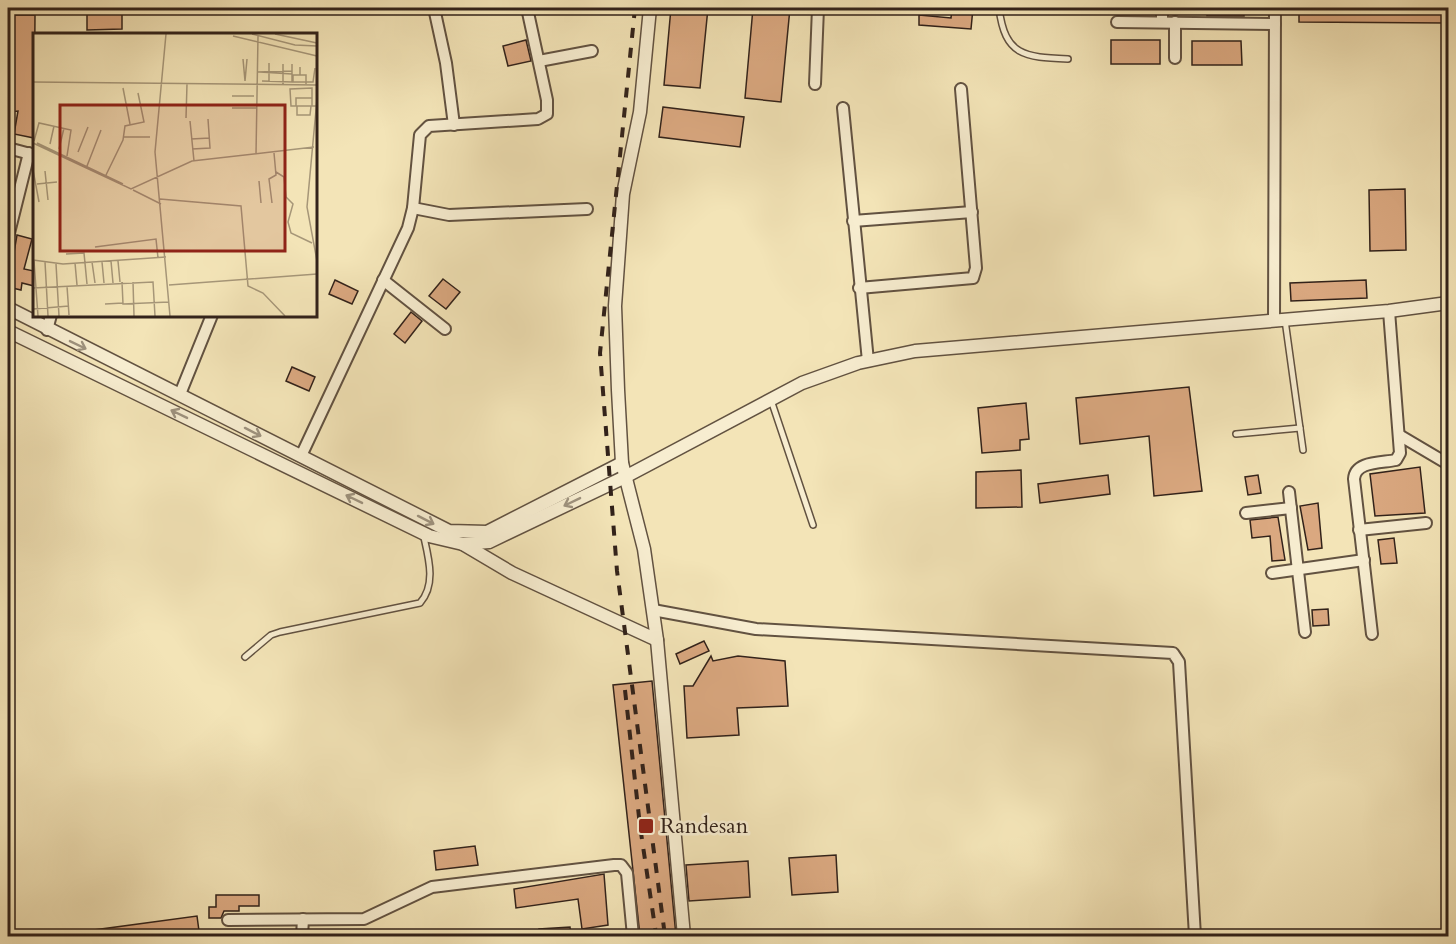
<svg xmlns="http://www.w3.org/2000/svg" width="1456" height="944" font-family="Cardo,serif">
<style>
.building{fill:#daa880;stroke:#32221a;stroke-width:1.5}
.lines{fill:none;stroke-linecap:round;stroke-linejoin:round}
.service-casing{stroke:#625241;stroke-width:8}
.minor-casing{stroke:#625241;stroke-width:14}
.tertiary-casing{stroke:#625241;stroke-width:15}
.service{stroke:#f7edd0;stroke-width:5}
.minor{stroke:#f7edd0;stroke-width:10}
.tertiary{stroke:#f7edd0;stroke-width:12}
.rail{stroke:#32221a;stroke-width:4;stroke-dasharray:10 10;stroke-linecap:butt}
.oneway{stroke:#9e927e}
.poi-dot{fill:#8f2418;stroke:#f7edd0;stroke-width:2}
.labels{text-anchor:middle;dominant-baseline:central;stroke-width:5;stroke-linejoin:round;paint-order:stroke}
.poi-label{font-size:22px;fill:#32221a;stroke:#f7edd0;text-anchor:start}
.inset-road{fill:none;stroke:#a69678;stroke-width:1.5}
.view{fill:#8f2418;fill-opacity:0.15;stroke:#8f2418;stroke-width:3}
.inset-edge{fill:none;stroke:#32221a;stroke-width:3}
</style>
<rect width="100%" height="100%" fill="#f3e4b7"/>
<filter id="stains"><feTurbulence type="fractalNoise" baseFrequency=".00333" numOctaves="4"/><feColorMatrix values="0 0 0 0 .2 0 0 0 0 .09 0 0 0 0 .02 0 0 0 .5 -.17"/></filter>
<radialGradient id="worn" r=".72"><stop offset=".6" stop-color="#630" stop-opacity="0"/><stop offset="1" stop-color="#630" stop-opacity=".3"/></radialGradient>
<g class="building">
<polygon points="87,8 122,8 122,29 87,30"/>
<polygon points="671,8 708,8 700,88 664,85"/>
<polygon points="753,8 790,8 781,102 745,98"/>
<polygon points="952,8 973,8 971,29 919,25 919,15 951,18"/>
<rect x="1207" y="8" width="37" height="8"/>
<polygon points="1299,8 1447,8 1446,23 1299,22"/>
<polygon points="8,15 35,15 34,138 14,134 18,111 8,112"/>
<polygon points="526,40 531,61 508,66 503,46"/>
<rect x="1111" y="40" width="49" height="24"/>
<polygon points="1192,41 1241,41 1242,65 1192,65"/>
<polygon points="663,107 744,117 740,147 659,137"/>
<polygon points="1405,189 1406,250 1370,251 1369,190"/>
<polygon points="17,235 32,239 24,269 34,271 34,286 22,283 21,290 8,287"/>
<polygon points="443,279 460,292 446,309 429,296"/>
<polygon points="335,280 358,291 352,304 329,294"/>
<polygon points="1366,280 1367,298 1291,301 1290,283"/>
<polygon points="411,312 422,321 405,343 394,334"/>
<polygon points="292,367 315,377 309,391 286,381"/>
<polygon points="1189,387 1202,491 1154,496 1149,436 1080,444 1076,398"/>
<polygon points="1026,403 1029,439 1020,440 1020,450 982,453 978,408"/>
<polygon points="1420,467 1425,513 1375,516 1370,474"/>
<polygon points="1021,470 1022,507 976,508 976,472"/>
<polygon points="1108,475 1110,494 1040,503 1038,484"/>
<polygon points="1258,475 1261,493 1248,495 1245,477"/>
<polygon points="1318,503 1322,548 1308,550 1300,506"/>
<polygon points="1278,517 1285,560 1272,561 1270,536 1252,538 1250,520"/>
<polygon points="1394,538 1397,563 1381,564 1378,540"/>
<polygon points="1328,609 1329,625 1313,626 1312,610"/>
<polygon points="704,641 709,651 680,664 676,654"/>
<polygon points="711,656 713,661 738,656 785,661 788,706 737,708 739,735 687,738 684,686 693,686"/>
<polygon points="652,681 676,936 640,936 613,685"/>
<polygon points="475,846 478,865 436,870 434,851"/>
<polygon points="836,855 838,892 792,895 789,858"/>
<polygon points="748,861 750,897 689,901 686,865"/>
<polygon points="604,874 608,925 582,929 578,899 516,908 514,889"/>
<polygon points="216,895 259,895 259,906 239,906 239,911 224,911 221,918 209,918 209,907 216,907"/>
<polygon points="197,916 199,931 157,936 95,936 94,930"/>
<polygon points="570,927 571,936 540,936 539,929"/>
</g>
<g class="lines">
<defs>
<g id="service">
<path d="M999 8C1005 56 1024 57 1068 59"/>
<polyline points="1285,320 1303,450"/>
<polyline points="771,400 813,525"/>
<polyline points="1236,434 1300,428"/>
<path d="M245 657 271 635 280 632 420 603C437 584 428 556 423 533"/>
<polyline points="8,933 9,936"/>
</g>
<g id="minor">
<polyline points="434,8 446,63 454,125"/>
<polyline points="1117,22 1275,24"/>
<polyline points="1162,22 1162,8"/>
<polyline points="1175,58 1175,22"/>
<polyline points="539,61 592,51"/>
<polyline points="815,84 818,8"/>
<polyline points="843,108 868,361"/>
<polyline points="8,148 34,155"/>
<polyline points="413,208 449,215 587,209"/>
<polyline points="853,221 972,212"/>
<polyline points="8,237 29,153"/>
<polyline points="383,280 445,329"/>
<polyline points="859,288 973,278 976,268 961,89"/>
<polyline points="1274,321 1275,8"/>
<polyline points="47,330 51,315"/>
<polyline points="180,394 212,315"/>
<polyline points="1399,435 1448,464"/>
<polyline points="301,456 408,228 413,208 420,135 429,126 538,119 547,114 547,100 527,8"/>
<polyline points="1289,492 1305,632"/>
<polyline points="1246,513 1291,508"/>
<polyline points="1359,530 1426,523"/>
<polyline points="1272,573 1364,560"/>
<polyline points="653,610 756,629 1173,653 1179,662 1195,936"/>
<path d="M1372 634 1354 479C1355 461 1381 463 1396 460L1400 453 1389 311"/>
<polyline points="228,920 364,919 432,887 614,865 621,865 627,873 633,936"/>
<polyline points="302,936 303,919"/>
</g>
<g id="tertiary">
<polyline points="650,8 640,112 623,194 615,306 618,390 622,463 644,549 657,640 684,936"/>
<polyline points="8,308 449,531 487,532 622,463"/>
<polyline points="8,331 429,536 463,544 489,542 625,477 802,383 858,363 915,351 1389,311 1448,303"/>
<polyline points="463,544 512,573 657,640"/>
</g>
</defs>
<use href="#service" class="service-casing"/>
<use href="#minor" class="minor-casing"/>
<use href="#tertiary" class="tertiary-casing"/>
<use href="#service" class="service"/>
<use href="#minor" class="minor"/>
<use href="#tertiary" class="tertiary"/>
<g class="rail">
<polyline points="635,8 600,353 617,571 665,936"/>
<polyline points="625,690 640,826 656,934"/>
</g>
</g>
<defs><path id="oneway-shaft" d="M-6 0H5M1.5-3L5.5 0L1.5 3" fill="none" stroke-width="1.6" stroke-linecap="round" stroke-linejoin="round" transform="scale(1.5)"/></defs>
<g class="oneway">
<use href="#oneway-shaft" transform="translate(78 345) rotate(26)"/>
<use href="#oneway-shaft" transform="translate(179 414) rotate(-154)"/>
<use href="#oneway-shaft" transform="translate(253 432) rotate(27)"/>
<use href="#oneway-shaft" transform="translate(354 499) rotate(-154)"/>
<use href="#oneway-shaft" transform="translate(572 502) rotate(154)"/>
<use href="#oneway-shaft" transform="translate(426 520) rotate(27)"/>
</g>
<rect class="poi-dot" x="638" y="818" width="16" height="16" rx="3"/>
<g class="labels">
<g class="poi-label">
<text x="660" y="826">Randesan</text>
</g>
</g>
<g transform="translate(33 33)">
<rect width="284" height="284" fill="#f3e4b7"/>
<path class="inset-road" d="M133 1 122 119 137 283M219 1 262 12 284 13M242 1 284 10M200 3 284 23M210 26 212 48 214 26M236 30V49M250 31V51M267 34V42H273V51M224 39 259 38M227 39 259 41M267 42H260V49H280L282 35M229 48 259 49V31M0 49 284 52M90 55 97 91M199 63H221M279 65V55L257 56 258 73H283M284 66 274 174 284 228M263 73V65H279V73M264 73V82H277L278 73M199 75H224M153 85 154 51M157 88 161 128M90 104H117M158 106 177 105M1 108 6 90 38 97 34 123M0 110 98 156 159 128 281 114M4 110 90 151M17 111 21 93M26 116 31 95M159 116 177 115 175 86M45 119 55 94M223 121 225 3M54 133 68 97M0 137 6 169M12 138 15 167M243 139 251 144 253 164 260 171 255 189 258 200 279 210M73 142 90 107 92 93 111 89 105 60M226 148 228 170M4 151 24 149M100 157 128 171M127 166 208 173 215 253 230 260 252 283M239 170 236 146 243 142 241 120M62 214 123 206 125 225M33 221 51 220 54 251M0 227 30 231 133 224M1 228 5 283M78 228 80 250M85 228 87 249M12 229 15 283M59 229 62 250M69 229 71 250M42 230 44 252M23 231 26 283M89 249 90 271 136 269M100 249 101 283M136 252 284 241M34 253 36 282M0 255 120 249 122 283M72 271 90 270M0 276 36 273"/>
<path class="view" d="M27 72H252V218H27Z"/>
<rect width="284" height="284" class="inset-edge"/>
</g>
<rect width="1456" height="944" fill="none" stroke="#f3e4b7" stroke-width="30"/>
<rect x="9" y="9" width="1438" height="926" fill="none" stroke="#32221a" stroke-width="3"/>
<rect x="15" y="15" width="1426" height="914" fill="none" stroke="#32221a" stroke-width="1.5"/>
<rect width="100%" height="100%" filter="url(#stains)"/>
<rect width="100%" height="100%" fill="url(#worn)"/>
</svg>
